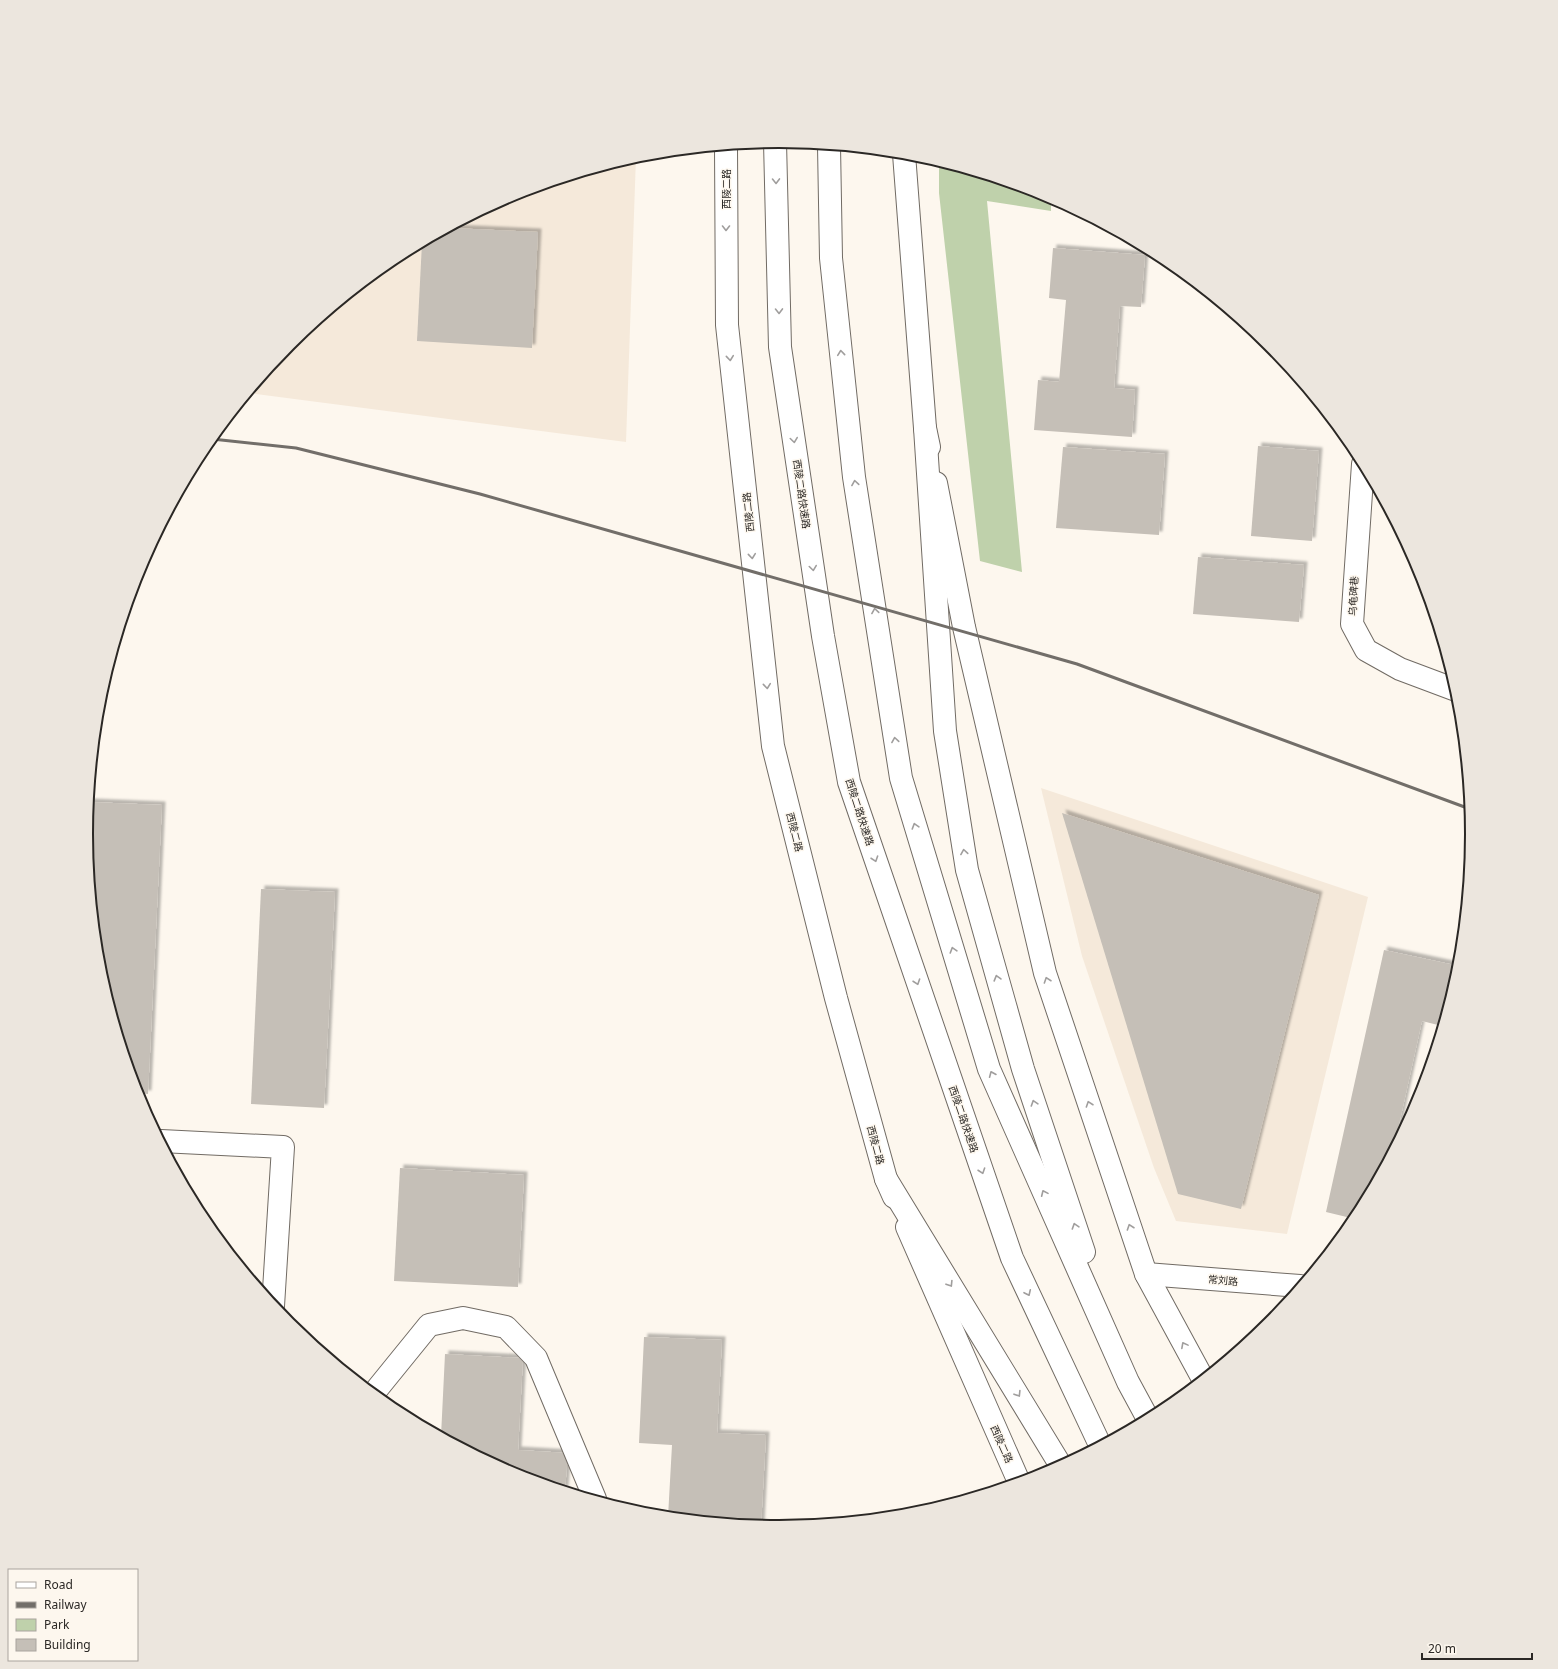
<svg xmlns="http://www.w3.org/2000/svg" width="1558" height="1669" font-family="'Noto Sans','Noto Sans SC',sans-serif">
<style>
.built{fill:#f5e9da}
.green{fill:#bfd1ab}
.building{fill:#c5bfb7;filter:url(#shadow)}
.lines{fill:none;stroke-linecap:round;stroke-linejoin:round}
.minor-casing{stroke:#716b64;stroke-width:24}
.major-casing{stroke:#716b64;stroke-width:24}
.highway-casing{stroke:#716b64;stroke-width:24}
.minor{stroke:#fff;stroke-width:22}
.major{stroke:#fff;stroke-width:22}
.highway{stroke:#fff;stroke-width:22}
.rail{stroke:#726e69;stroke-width:3}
.oneway{stroke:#a09e9d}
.labels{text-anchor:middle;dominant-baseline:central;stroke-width:3;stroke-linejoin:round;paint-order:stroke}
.street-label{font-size:10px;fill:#2b2825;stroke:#fdf7ee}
.rim{fill:none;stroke:#2b2825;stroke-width:2}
</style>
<defs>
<filter id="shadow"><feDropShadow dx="3.5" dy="-3.5" stdDeviation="1" flood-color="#0004"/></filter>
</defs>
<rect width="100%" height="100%" fill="#fdf7ee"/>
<g class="built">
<polygon points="636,157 626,442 249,393 289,344 394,258 514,194"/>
<polygon points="1041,788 1368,897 1287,1234 1176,1221 1154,1168 1082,956"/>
</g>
<polygon class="green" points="939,162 1044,194 1051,198 1051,211 987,201 1022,572 980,561 939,193"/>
<g class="building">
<polygon points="451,228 538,232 532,348 417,341 422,243"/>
<polygon points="1053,248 1145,255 1141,307 1120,306 1114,388 1135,390 1132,437 1034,430 1038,380 1059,382 1066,300 1049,298"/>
<polygon points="1258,446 1319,451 1312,541 1251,536"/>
<polygon points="1063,447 1165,454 1159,535 1056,528"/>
<polygon points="1198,557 1304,565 1299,622 1193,614"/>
<polygon points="89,802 162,805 148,1094 137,1093 99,969 86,834"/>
<polygon points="1062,813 1319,895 1241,1209 1178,1194"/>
<polygon points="261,889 335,892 324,1108 251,1104"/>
<polygon points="1384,950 1459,966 1459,970 1442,1026 1422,1021 1394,1147 1355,1219 1326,1212"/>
<polygon points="400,1168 524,1175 518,1287 394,1281"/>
<polygon points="644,1337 722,1340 717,1433 766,1435 761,1526 668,1517 672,1445 639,1443"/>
<polygon points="445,1354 523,1358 518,1450 568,1453 565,1490 514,1475 441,1436"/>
</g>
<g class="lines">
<defs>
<g id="minor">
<polyline points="1363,464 1352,624 1366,650 1400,669 1456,690"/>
<polyline points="161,1141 283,1147 273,1306"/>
<polyline points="1146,1274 1300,1286"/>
<polyline points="373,1394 429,1325 463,1318 506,1327 536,1358 595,1499"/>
</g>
<g id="major">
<polyline points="726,147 727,325 773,746 836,998 886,1179 894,1197"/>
<polyline points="904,154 925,428 929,447"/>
<polyline points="936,483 964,627 1045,973 1146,1274 1203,1379"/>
<polyline points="907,1227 1019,1482"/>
</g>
<g id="highway">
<polyline points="775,142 780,347 823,636 849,782 1012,1258 1100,1445"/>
<polyline points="829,146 831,258 854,477 901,778 989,1069 1128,1382 1148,1419"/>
<polyline points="925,428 945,731 967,870 1023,1069 1084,1252"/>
<polyline points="886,1179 1061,1466"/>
</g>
</defs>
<use href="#minor" class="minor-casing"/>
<use href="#major" class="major-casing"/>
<use href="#highway" class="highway-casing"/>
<use href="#minor" class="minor"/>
<use href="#major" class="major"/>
<use href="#highway" class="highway"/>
<polyline class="rail" points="212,439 296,448 480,494 1077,664 1470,809"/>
</g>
<defs><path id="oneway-chevron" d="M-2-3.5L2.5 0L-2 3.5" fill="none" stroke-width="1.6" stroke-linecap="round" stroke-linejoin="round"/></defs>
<g class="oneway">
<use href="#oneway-chevron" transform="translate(776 181) rotate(89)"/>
<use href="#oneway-chevron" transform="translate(726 228) rotate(90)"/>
<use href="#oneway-chevron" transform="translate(779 311) rotate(89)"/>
<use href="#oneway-chevron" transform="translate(841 353) rotate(-96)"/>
<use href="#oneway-chevron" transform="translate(730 358) rotate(84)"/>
<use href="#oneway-chevron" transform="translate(794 440) rotate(82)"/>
<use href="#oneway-chevron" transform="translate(855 483) rotate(-99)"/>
<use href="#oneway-chevron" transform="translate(752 556) rotate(84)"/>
<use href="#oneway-chevron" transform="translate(813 568) rotate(82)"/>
<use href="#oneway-chevron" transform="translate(875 611) rotate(-99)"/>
<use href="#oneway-chevron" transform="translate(767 686) rotate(84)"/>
<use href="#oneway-chevron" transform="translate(895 740) rotate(-99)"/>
<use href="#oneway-chevron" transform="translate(915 826) rotate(-107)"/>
<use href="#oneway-chevron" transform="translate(964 852) rotate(-99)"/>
<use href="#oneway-chevron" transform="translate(875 859) rotate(71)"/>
<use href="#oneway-chevron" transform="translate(953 950) rotate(-107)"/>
<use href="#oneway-chevron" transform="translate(997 978) rotate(-106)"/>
<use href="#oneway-chevron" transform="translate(1047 980) rotate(-109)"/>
<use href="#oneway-chevron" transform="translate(917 982) rotate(71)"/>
<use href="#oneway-chevron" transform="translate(992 1074) rotate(-113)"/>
<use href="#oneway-chevron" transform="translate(1034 1103) rotate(-108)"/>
<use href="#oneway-chevron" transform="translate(1089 1104) rotate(-109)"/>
<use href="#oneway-chevron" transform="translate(982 1171) rotate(71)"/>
<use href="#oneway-chevron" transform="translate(1044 1193) rotate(-114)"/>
<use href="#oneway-chevron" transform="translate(1075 1226) rotate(-108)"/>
<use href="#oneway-chevron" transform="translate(1130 1227) rotate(-109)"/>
<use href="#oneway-chevron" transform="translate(950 1284) rotate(58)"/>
<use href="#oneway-chevron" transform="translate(1028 1293) rotate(65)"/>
<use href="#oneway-chevron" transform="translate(1184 1345) rotate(-118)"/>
<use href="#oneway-chevron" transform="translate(1018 1394) rotate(58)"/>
</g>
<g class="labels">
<g class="street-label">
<text transform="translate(726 189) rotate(-90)">西陵二路</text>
<text transform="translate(802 494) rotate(82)">西陵二路快速路</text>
<text transform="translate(748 512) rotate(-96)">西陵二路</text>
<text transform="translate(1353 596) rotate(-87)">乌龟碑巷</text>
<text transform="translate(860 812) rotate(72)">西陵二路快速路</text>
<text transform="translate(795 832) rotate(76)">西陵二路</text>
<text transform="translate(964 1119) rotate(71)">西陵二路快速路</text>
<text transform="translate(876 1145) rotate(75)">西陵二路</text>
<text transform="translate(1223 1280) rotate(5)">常刘路</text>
<text transform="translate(1002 1444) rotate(66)">西陵二路</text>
</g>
</g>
<path d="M0 0H1558V1669H0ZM93 834a686 686 0 1 1 1372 0a686 686 0 1 1-1372 0Z" fill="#ece6de" fill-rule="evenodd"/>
<path class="rim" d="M93 834a686 686 0 1 1 1372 0a686 686 0 1 1-1372 0Z"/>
<rect x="8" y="1569" width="130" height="92" fill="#fdf7ee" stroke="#a9a49e"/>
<rect x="16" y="1582" width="20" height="6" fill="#ffffff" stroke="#a9a49e"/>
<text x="44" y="1589" font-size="12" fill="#2b2825">Road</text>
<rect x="16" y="1602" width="20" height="6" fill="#726e69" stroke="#a9a49e"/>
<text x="44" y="1609" font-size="12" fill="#2b2825">Railway</text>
<rect x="16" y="1619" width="20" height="12" fill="#bfd1ab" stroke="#a9a49e"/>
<text x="44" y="1629" font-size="12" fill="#2b2825">Park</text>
<rect x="16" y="1639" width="20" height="12" fill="#c5bfb7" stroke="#a9a49e"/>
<text x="44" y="1649" font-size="12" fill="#2b2825">Building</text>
<path d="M1422 1653v6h110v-6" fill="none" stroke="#2b2825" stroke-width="2"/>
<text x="1428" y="1653" font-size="12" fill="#2b2825" stroke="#fdf7ee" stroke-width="3" paint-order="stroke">20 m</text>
</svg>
